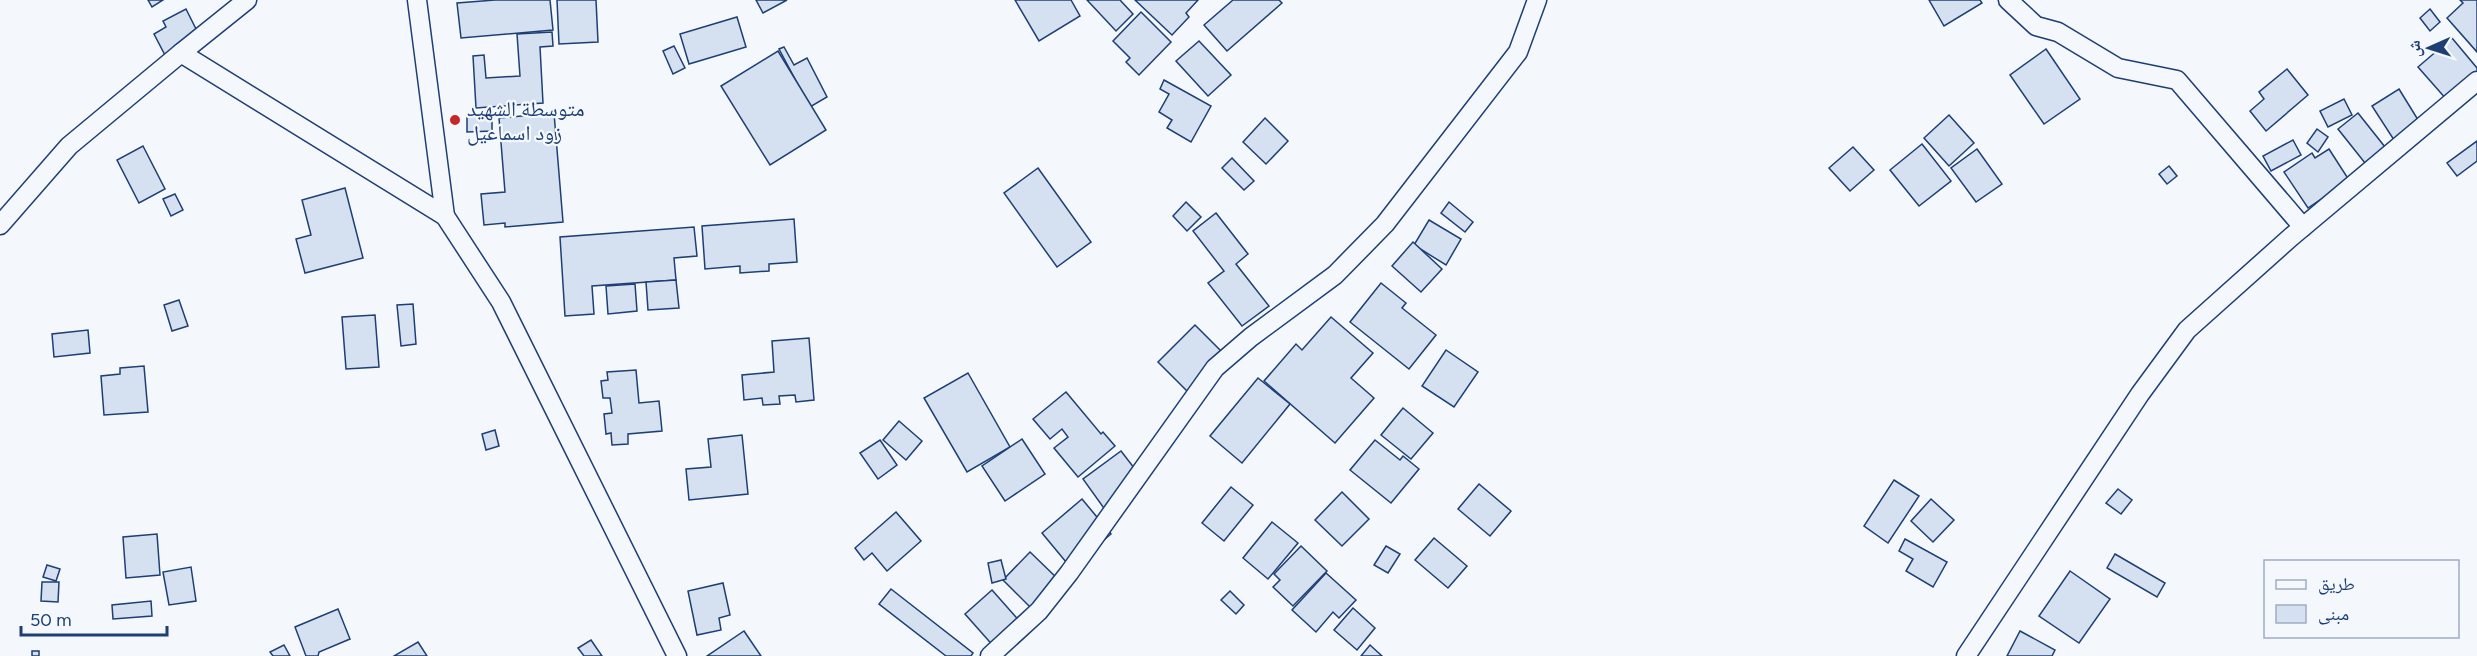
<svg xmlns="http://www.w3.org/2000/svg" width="2477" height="656" font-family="Figtree,'Noto Naskh Arabic',sans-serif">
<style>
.building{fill:#d5e0f0;stroke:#1d3f73;stroke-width:1.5}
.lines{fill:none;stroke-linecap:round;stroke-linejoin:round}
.minor-casing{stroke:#1d3f73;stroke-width:21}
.minor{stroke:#f4f7fb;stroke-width:18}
.poi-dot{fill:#c62828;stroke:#f4f7fb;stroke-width:2}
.labels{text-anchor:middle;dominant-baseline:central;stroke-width:4.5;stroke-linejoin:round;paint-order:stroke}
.poi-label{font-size:21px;fill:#1d3f73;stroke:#f4f7fb;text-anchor:start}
</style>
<rect width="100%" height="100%" fill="#f4f7fb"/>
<g class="building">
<polygon points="148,0 163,0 152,7"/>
<polygon points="495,0 550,0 553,30 461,38 457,3"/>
<polygon points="557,0 596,0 598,42 559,44"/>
<polygon points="756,0 787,0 763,13"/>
<polygon points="1015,0 1071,0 1080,16 1039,41"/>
<polygon points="1087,0 1120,0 1133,14 1116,31"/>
<polygon points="1135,0 1198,0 1186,13 1189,17 1172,35"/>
<polygon points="1233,0 1279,0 1282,3 1227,51 1204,25"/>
<polygon points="1929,0 1980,0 1982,3 1944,26"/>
<polygon points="2460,0 2477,0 2477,52 2447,18 2463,3"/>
<polygon points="186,9 201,39 166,57 154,34 166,27 163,21"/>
<polygon points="2430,9 2440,22 2430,31 2420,18"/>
<polygon points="1141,12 1171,42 1139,75 1126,62 1130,58 1113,41"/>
<polygon points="737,17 746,47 689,64 680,34"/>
<polygon points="552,32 553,46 540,47 543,103 476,108 473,56 484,55 486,78 520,76 517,34"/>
<polygon points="2452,38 2477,68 2477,74 2447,100 2418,67"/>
<polygon points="1199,41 1231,75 1208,96 1176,61"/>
<polygon points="674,46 685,68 673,74 663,51"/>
<polygon points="784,47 794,65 807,58 827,97 810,107 779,49"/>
<polygon points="2046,49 2080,99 2044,124 2010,75"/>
<polygon points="778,51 826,130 770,165 721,86"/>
<polygon points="2287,69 2308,95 2266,131 2250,111 2264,99 2259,92"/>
<polygon points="1164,80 1211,106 1191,142 1167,128 1172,120 1159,112 1169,94 1160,89"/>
<polygon points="2399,89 2420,123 2394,140 2372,106"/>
<polygon points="2344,99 2352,115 2328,127 2320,111"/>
<polygon points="492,113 492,131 467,132 467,114"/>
<polygon points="554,113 563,222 505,227 505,223 484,225 481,194 505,192 499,118"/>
<polygon points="2358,113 2385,147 2365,163 2338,129"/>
<polygon points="1949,115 1974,143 1949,166 1924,138"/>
<polygon points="1265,118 1288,141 1266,164 1243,142"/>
<polygon points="2317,129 2328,137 2318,152 2307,143"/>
<polygon points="2293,140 2301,155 2271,171 2263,156"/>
<polygon points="2477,141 2477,161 2457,176 2447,163"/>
<polygon points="1922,144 1951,181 1919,206 1890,170"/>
<polygon points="143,146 165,189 139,203 117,160"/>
<polygon points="1853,147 1874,170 1850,191 1829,168"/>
<polygon points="1977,149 2002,184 1976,202 1951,168"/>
<polygon points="2329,149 2349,180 2308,208 2284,172 2312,153 2315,158"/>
<polygon points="1232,158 1254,181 1244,190 1222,168"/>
<polygon points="2169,166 2177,176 2167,184 2159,174"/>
<polygon points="1038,168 1091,242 1057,267 1004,193"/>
<polygon points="345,188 363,258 305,273 296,239 311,235 302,200"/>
<polygon points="175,194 183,210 171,216 163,199"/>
<polygon points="1186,202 1201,217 1187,231 1173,216"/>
<polygon points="1449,202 1473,222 1465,232 1441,213"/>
<polygon points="1216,213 1248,254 1236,264 1269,306 1242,326 1208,283 1224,271 1193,231"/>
<polygon points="794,219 797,262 769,264 769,271 740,273 740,266 705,269 702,226"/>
<polygon points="1429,220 1461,239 1446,265 1414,245"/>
<polygon points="694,227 697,256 674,258 676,280 592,286 594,314 565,316 560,237"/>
<polygon points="1413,242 1442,269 1421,292 1392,266"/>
<polygon points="676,280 679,308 648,310 646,282"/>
<polygon points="1381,283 1406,303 1402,308 1436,335 1409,369 1350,322"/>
<polygon points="635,284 637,311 608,314 606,286"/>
<polygon points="179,300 188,326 172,331 164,305"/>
<polygon points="413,304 416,344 401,346 397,305"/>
<polygon points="375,315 379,367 346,369 342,317"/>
<polygon points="1331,317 1373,353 1351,378 1374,398 1335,443 1264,381 1296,344 1302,350"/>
<polygon points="1195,325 1229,359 1192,396 1158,362"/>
<polygon points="88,330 90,353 54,357 52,334"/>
<polygon points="809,338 814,400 796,402 795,395 779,396 780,404 763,405 762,398 744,400 742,375 774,372 772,341"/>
<polygon points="1446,350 1478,372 1454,407 1422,386"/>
<polygon points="144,366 148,412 104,415 101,376 120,374 120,368"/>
<polygon points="636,370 639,403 659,401 662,431 628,434 628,444 612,445 611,433 606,434 604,414 612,413 610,398 603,398 601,381 608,380 607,372"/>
<polygon points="968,373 1010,447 967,472 924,398"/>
<polygon points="1258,378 1290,404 1242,463 1210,436"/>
<polygon points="1066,392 1101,434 1103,432 1115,446 1078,477 1054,448 1068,437 1062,429 1050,439 1033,419"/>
<polygon points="1403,408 1433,433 1411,459 1381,435"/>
<polygon points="899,421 922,441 906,460 883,440"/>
<polygon points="495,430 499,446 486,450 482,434"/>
<polygon points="742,435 748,494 689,500 686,469 711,467 708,439"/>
<polygon points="1022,439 1045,474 1005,501 982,466"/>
<polygon points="880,440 897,465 878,479 860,453"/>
<polygon points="1375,440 1400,460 1403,456 1419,469 1391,503 1350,470"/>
<polygon points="1121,451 1145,482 1106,511 1083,479"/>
<polygon points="1894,480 1919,496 1888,543 1864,526"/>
<polygon points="1479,484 1511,511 1490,536 1458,509"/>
<polygon points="1231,487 1253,505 1224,541 1202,523"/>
<polygon points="2118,489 2132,500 2121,514 2106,503"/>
<polygon points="1342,492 1369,519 1342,546 1315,520"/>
<polygon points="1082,499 1111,534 1071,568 1042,533"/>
<polygon points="1931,499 1954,520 1933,542 1911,521"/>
<polygon points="896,512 921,541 887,571 872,553 864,560 855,548"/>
<polygon points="1272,522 1298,543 1268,579 1243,558"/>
<polygon points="157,534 160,575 126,578 123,537"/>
<polygon points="1434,538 1467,566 1448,588 1415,560"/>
<polygon points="1905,539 1947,562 1933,587 1906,571 1913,559 1899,551"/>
<polygon points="1301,546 1327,571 1293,606 1273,587 1280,580 1274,574"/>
<polygon points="1386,546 1400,554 1388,573 1374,565"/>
<polygon points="1030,552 1060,581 1033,610 1003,580"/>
<polygon points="2115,554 2165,583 2157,597 2107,568"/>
<polygon points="1001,560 1006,579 992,583 988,563"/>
<polygon points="47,565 60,569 56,581 43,577"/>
<polygon points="191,567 196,601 169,605 163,572"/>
<polygon points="2070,571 2110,599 2079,643 2039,616"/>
<polygon points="1326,573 1356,600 1339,618 1333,612 1316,632 1292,610"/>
<polygon points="42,582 59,582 58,602 41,601"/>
<polygon points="723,583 730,615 719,618 721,630 697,635 688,591"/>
<polygon points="891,589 973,653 971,656 946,656 879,604"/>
<polygon points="992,590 1023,625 996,649 965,614"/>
<polygon points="1230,591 1244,605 1236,614 1221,600"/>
<polygon points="151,601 152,616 113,619 112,605"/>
<polygon points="1353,608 1375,628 1357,650 1334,630"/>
<polygon points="338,609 350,639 319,652 318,656 306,656 295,627"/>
<polygon points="744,631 761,656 707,656"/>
<polygon points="2020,631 2055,650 2052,656 2007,656"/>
<polygon points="591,640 602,656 584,656 578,648"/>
<polygon points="418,642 427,656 394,656"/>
<polygon points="284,645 290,656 273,656 270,652"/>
<polygon points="1370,645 1382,656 1361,656"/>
<rect x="32" y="651" width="7" height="5"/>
</g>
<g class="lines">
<defs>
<g id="minor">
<polyline points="417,0 445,216"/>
<polyline points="2008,0 2036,26 2058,32 2118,68 2177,80 2303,227"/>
<polyline points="181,53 247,0"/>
<polyline points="0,225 69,146 181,53 445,216 501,302 677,656"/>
<polyline points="990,656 1039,611 1069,573 1215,368 1251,337 1335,275 1385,224 1518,52 1537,0"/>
<polyline points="1966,656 2140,394 2187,330 2291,237 2477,81"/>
</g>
</defs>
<use href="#minor" class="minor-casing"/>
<use href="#minor" class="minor"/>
</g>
<circle class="poi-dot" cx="455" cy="120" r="6"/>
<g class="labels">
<g class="poi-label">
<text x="467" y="108">متوسطة الشهيد<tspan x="467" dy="24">زود اسماعيل</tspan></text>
</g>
</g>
<rect x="2264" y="560" width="195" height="78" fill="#f4f7fb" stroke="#9eadc5" stroke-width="1.5"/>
<rect x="2276" y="580" width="30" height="9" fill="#f4f7fb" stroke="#9eadc5" stroke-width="1.5"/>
<text x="2318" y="590" font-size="18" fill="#1d3f73">طريق</text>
<rect x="2276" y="605" width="30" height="18" fill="#d5e0f0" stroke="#9eadc5" stroke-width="1.5"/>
<text x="2318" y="620" font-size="18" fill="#1d3f73">مبنى</text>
<g transform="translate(2429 48) rotate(267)" stroke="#f4f7fb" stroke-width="4.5" paint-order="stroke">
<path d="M0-4.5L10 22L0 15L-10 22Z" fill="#1d3f73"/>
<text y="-9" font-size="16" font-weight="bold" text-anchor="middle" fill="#1d3f73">ش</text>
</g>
<path d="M21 626v9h146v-9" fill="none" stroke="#1d3f73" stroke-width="3"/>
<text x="30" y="626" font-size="18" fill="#1d3f73" stroke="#f4f7fb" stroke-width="4.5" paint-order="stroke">50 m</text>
</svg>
